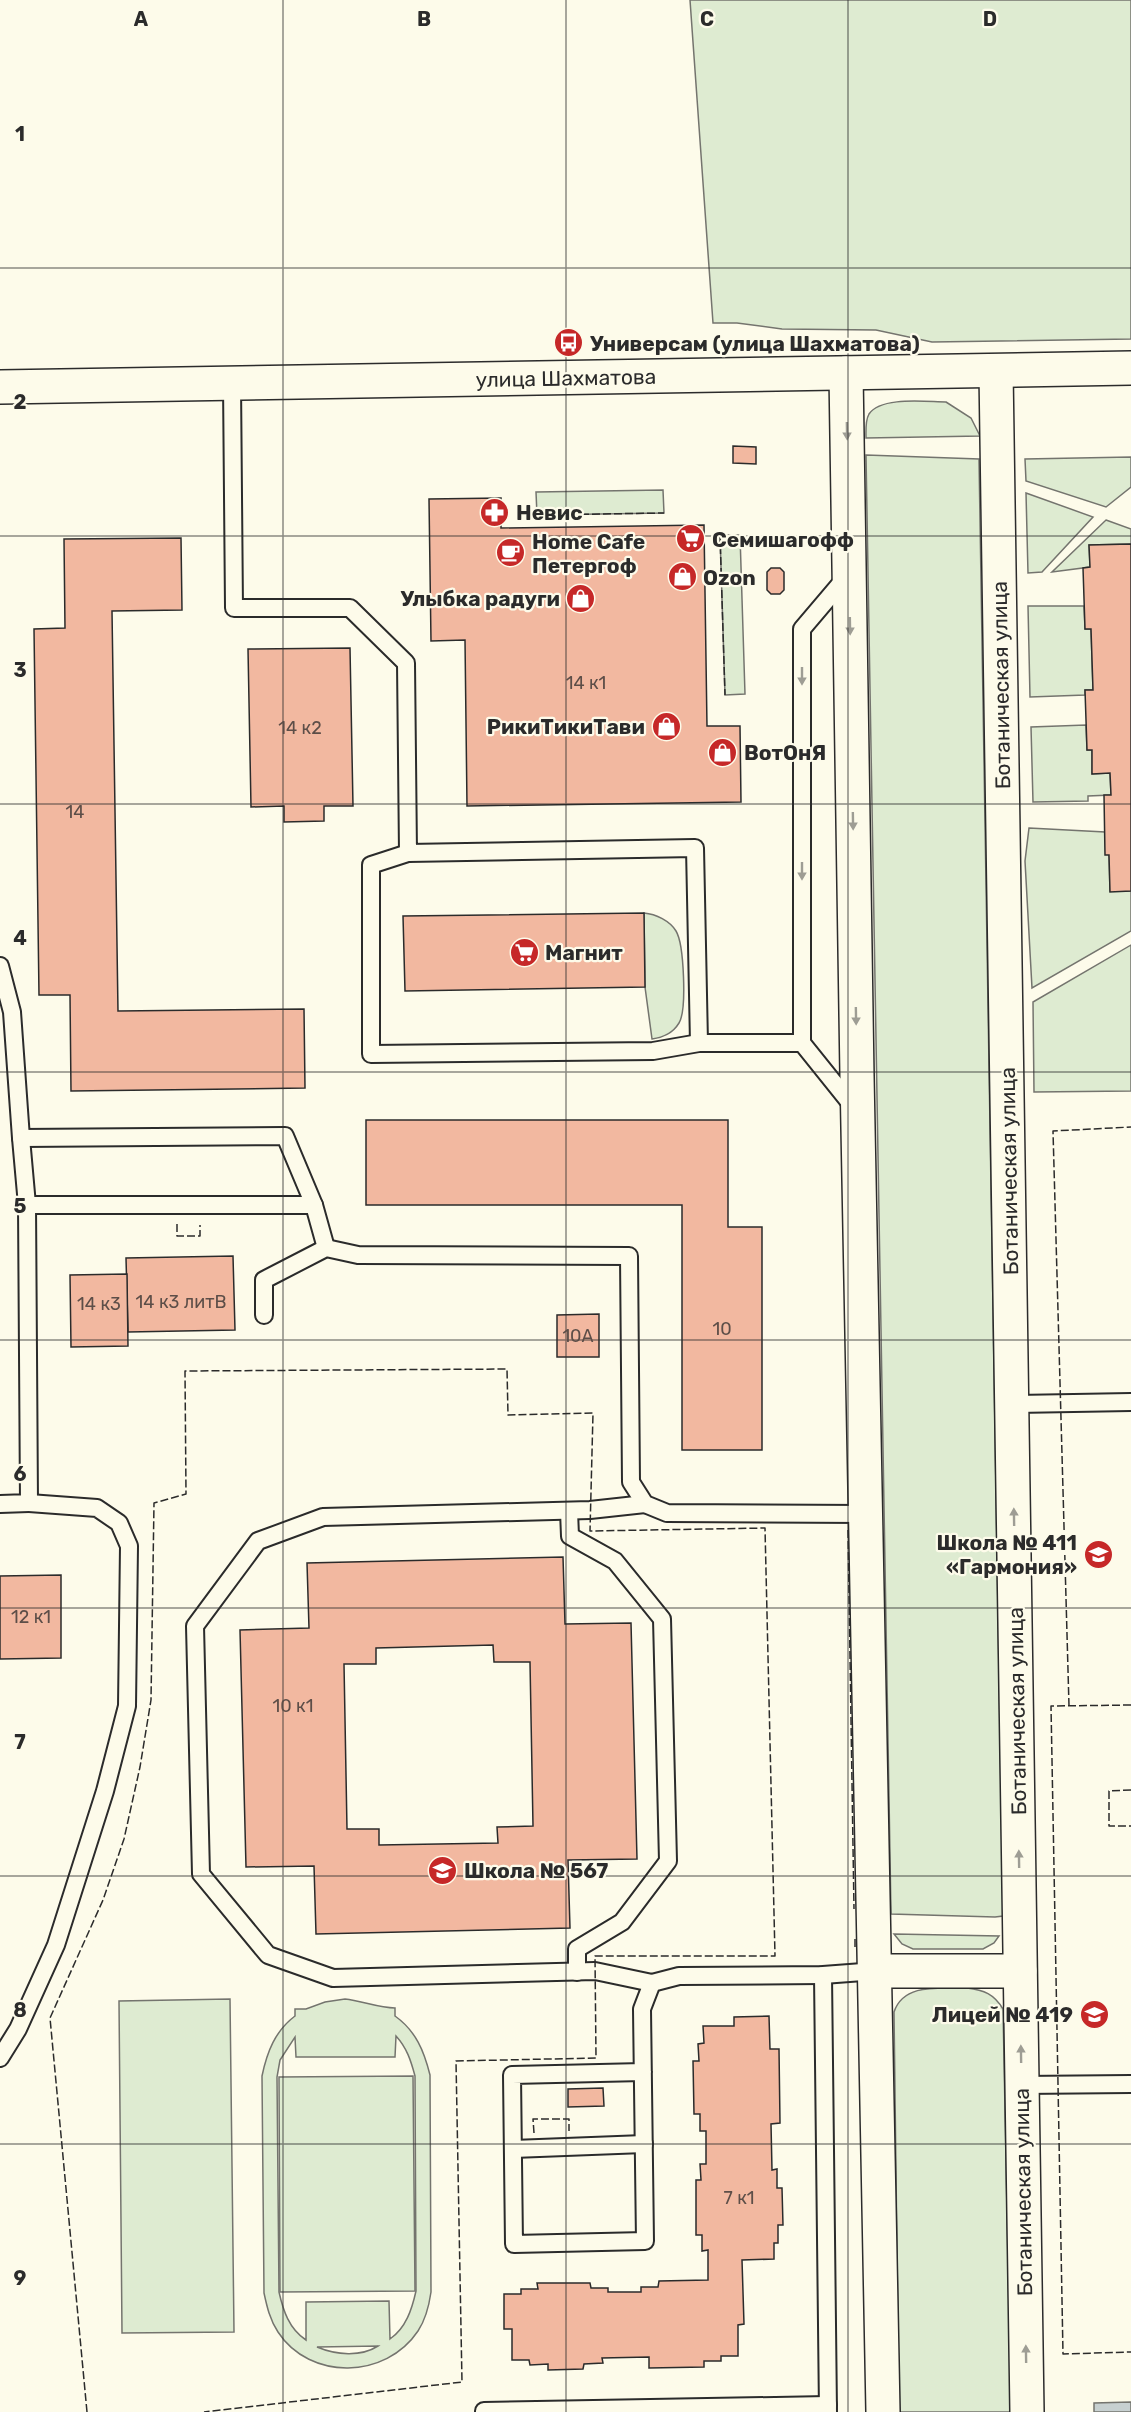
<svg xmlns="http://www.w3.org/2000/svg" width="1131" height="2412" font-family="Rubik,sans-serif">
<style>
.green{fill:#deebd1;stroke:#74746e;stroke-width:1.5;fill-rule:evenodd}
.water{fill:#c7d0d0;stroke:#74746e;stroke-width:1.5}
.building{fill:#f2b8a0;stroke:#2b2b2b;stroke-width:1.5;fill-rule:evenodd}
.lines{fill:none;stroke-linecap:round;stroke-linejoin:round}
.lane-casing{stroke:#2b2b2b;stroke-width:20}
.street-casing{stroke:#2b2b2b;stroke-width:36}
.secondary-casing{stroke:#2b2b2b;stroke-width:36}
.lane{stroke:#fdfbea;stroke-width:16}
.street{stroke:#fdfbea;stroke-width:33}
.secondary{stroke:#fdfbea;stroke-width:33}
.fence{stroke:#2b2b2b;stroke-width:1.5;stroke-dasharray:8 3;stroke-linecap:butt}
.oneway{fill:#9e9d94}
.grid{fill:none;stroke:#2b2b2b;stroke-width:1.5;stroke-opacity:0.55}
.labels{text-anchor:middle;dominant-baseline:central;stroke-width:4.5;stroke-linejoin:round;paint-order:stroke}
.number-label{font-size:18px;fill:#5d4e48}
.poi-label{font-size:21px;font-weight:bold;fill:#2b2b2b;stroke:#fdfbea;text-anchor:start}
.street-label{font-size:21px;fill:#2b2b2b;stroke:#fdfbea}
.grid-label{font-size:20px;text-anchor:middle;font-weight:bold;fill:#2b2b2b;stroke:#fdfbea;stroke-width:4.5;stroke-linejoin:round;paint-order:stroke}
</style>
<rect width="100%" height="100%" fill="#fdfbea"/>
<g class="green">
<polygon points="690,0 1131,0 1131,339 932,342 876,330 782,329 737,323 713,323"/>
<path d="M946 402 971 418 980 436 866 438C866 430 865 421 869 414 881 396 927 402 946 402Z"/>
<polygon points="866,455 979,459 1003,1916 995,1917 891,1914"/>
<polygon points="1131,457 1131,487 1106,507 1026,481 1025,459"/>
<polygon points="663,490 664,513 537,515 536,492"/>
<polygon points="1026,493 1093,517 1042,572 1028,573"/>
<polygon points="1106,520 1131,529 1131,544 1089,545 1090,567 1052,572"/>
<polygon points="720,535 740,535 745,694 725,695"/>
<polygon points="1028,606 1084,606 1085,629 1091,629 1093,690 1085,690 1085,695 1030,697"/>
<polygon points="1086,725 1087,750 1092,750 1092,774 1110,773 1111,795 1088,796 1088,801 1033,802 1031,727"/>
<polygon points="1029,828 1105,832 1109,855 1110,891 1131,891 1131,931 1032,988 1025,861"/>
<path d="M644 913C656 914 670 921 676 931 684 944 687 1010 679 1023 673 1033 662 1038 652 1039L645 987Z"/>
<polygon points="1131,945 1131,1091 1034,1092 1033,1002"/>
<polygon points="894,1934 999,1936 994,1943 983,1949 913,1949 902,1944"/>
<path d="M967 1988C984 1990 994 1994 1003 2009L1011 2412H899L894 2012C904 1982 941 1989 967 1988Z"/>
<polygon points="230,1999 234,2332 122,2333 119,2001"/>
<path d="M345 1999C362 2001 379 2008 395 2008V2016C416 2031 424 2051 430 2075L431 2292C429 2306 426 2319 418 2331 386 2379 310 2381 278 2332 270 2320 267 2307 264 2293L262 2076C267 2052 275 2031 295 2016V2009H306L325 2002ZM396 2036C407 2048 411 2061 415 2076L416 2291C412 2309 406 2328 390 2339L389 2301 306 2302V2340C289 2329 283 2310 279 2292L277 2077 280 2060 295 2037 296 2057H395ZM378 2346C361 2357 336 2355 317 2347Z"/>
<polygon points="413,2076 415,2291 280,2292 279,2077"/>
</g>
<polygon class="water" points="1131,2402 1131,2412 1094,2412 1094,2403"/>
<g class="building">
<polygon points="733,446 756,447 756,464 733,463"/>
<polygon points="501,498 501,528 704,525 707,726 740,726 741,802 467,806 465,640 431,641 429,499"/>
<polygon points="181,538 182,610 112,611 118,1011 304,1009 305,1088 71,1091 70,995 39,995 34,629 65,628 64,539"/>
<polygon points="1131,544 1131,891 1110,892 1109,855 1105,855 1104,795 1111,795 1110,773 1092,774 1092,750 1087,750 1085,690 1093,690 1091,629 1085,629 1083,568 1090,567 1089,545"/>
<polygon points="771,568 780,568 784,572 784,590 780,594 771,594 767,590 767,572"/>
<polygon points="350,648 353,806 324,806 324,821 284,822 284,806 251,807 248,649"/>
<polygon points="644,913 645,987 405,991 403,916"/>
<polygon points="366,1120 728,1120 728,1227 762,1227 762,1450 682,1450 682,1205 366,1205"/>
<polygon points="233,1256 235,1330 128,1332 126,1258"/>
<polygon points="127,1274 128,1346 71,1347 70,1275"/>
<polygon points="599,1314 599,1357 557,1357 557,1315"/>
<path d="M563 1557 565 1624 631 1623 637 1859 568 1860 570 1928 316 1934 314 1866 246 1867 240 1630 309 1628 307 1563ZM493 1645 494 1662H530L533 1826 497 1827 498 1843 379 1845V1829H347L344 1664H376V1648Z"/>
<polygon points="61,1575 61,1658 0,1659 0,1576"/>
<polygon points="769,2016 770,2049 779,2049 780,2123 771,2124 772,2170 777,2169 777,2188 782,2188 783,2225 778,2225 778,2243 774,2243 774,2259 742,2260 744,2324 738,2325 738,2356 721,2356 721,2361 704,2361 704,2367 649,2368 649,2357 602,2358 603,2363 584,2364 583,2369 548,2370 548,2364 530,2365 529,2360 512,2360 512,2329 504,2329 504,2294 521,2294 521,2289 538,2289 537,2283 590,2283 591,2288 608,2288 608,2292 641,2292 641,2287 658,2287 659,2281 708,2280 708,2250 702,2251 702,2235 696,2235 696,2180 701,2180 700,2164 706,2164 706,2131 700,2131 700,2114 694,2114 693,2061 699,2061 698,2044 704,2043 703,2026 734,2026 734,2017"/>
<polygon points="603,2088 604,2106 568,2107 568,2089"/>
</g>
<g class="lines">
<defs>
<g id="lane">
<polyline points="232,383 234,608 350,608 406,663 408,853 695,848 699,1043 802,1043"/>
<polyline points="847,576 802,629 802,1043 855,1109"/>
<polyline points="408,853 371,865 371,1054 653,1051 699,1043"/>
<polyline points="0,966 12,1012 21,1138 285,1136 314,1205 326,1248"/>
<polyline points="21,1138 27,1205 314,1205"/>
<polyline points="264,1315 264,1280 326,1248 358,1255 629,1256 631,1482 645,1504 667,1513 866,1514"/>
<polyline points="1013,1404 1131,1402"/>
<polyline points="0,1504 29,1503 27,1205"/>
<polyline points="645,1504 590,1510 323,1517 258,1541 195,1626 201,1874 268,1955 333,1978 595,1971 652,1983"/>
<polyline points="569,1511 570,1536 615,1561 662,1619 668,1861 622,1922 577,1949 577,1972"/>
<polyline points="823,1975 828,2412"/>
<polyline points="0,2058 18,2029 56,1945 105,1791 127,1706 129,1546 119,1523 97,1508 29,1503"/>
<polyline points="643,2072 512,2075 514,2244 645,2241 642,2009 652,1983 679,1976 823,1975 876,1971"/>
<polyline points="1021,2085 1131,2084"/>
<polyline points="513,2149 644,2144"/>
<polyline points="484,2411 828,2405"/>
</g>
<g id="street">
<polyline points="996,371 1027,2412"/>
<polyline points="846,373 857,1076 883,2412"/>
<polyline points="876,1971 1020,1971"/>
</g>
<polyline id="secondary" points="0,387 1131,368"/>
</defs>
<use href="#lane" class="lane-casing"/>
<use href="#street" class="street-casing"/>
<use href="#secondary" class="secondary-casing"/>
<use href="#lane" class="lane"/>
<use href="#street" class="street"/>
<use href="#secondary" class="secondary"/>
<g class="fence">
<polyline points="537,515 664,513"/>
<polyline points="720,535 725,695"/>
<polyline points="177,1224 177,1236 200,1236 200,1225"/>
<polyline points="848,1530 854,1909"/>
<polyline points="1131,1705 1051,1706 1063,2354 1131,2352"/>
<polyline points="1069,1706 1053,1131 1131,1127"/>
<polyline points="1131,1790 1109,1791 1109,1826 1131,1826"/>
<polyline points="855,1939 855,1949"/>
<polyline points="534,2133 533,2119 569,2119 569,2131"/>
<polyline points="87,2412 50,2018 103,1900 124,1839 140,1767 151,1700 154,1503 186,1494 185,1371 507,1369 508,1415 593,1413 590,1531 765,1528 775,1956 595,1956 596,2058 456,2061 462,2382 204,2412"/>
</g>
</g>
<defs><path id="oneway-solid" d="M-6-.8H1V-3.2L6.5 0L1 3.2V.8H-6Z" transform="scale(1.5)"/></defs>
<g class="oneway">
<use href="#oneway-solid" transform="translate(847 431) rotate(89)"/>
<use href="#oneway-solid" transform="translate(850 626) rotate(89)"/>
<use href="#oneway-solid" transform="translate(802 676) rotate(90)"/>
<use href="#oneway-solid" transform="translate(853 821) rotate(89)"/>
<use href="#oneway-solid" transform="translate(802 871) rotate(90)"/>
<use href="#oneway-solid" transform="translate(856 1016) rotate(89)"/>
<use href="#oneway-solid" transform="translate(1014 1517) rotate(-91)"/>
<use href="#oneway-solid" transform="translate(1019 1859) rotate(-91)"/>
<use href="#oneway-solid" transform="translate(1021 2054) rotate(-91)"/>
<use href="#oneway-solid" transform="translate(1026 2354) rotate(-91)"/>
</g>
<path class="grid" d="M283 0V2412M566 0V2412M848 0V2412M0 268H1131M0 536H1131M0 804H1131M0 1072H1131M0 1340H1131M0 1608H1131M0 1876H1131M0 2144H1131"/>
<defs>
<symbol id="bus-disc" viewBox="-11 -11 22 22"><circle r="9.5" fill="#c62828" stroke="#fdfbea"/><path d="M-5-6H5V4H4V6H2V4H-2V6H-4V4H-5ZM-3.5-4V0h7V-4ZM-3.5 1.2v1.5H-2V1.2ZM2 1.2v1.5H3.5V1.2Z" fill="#fff"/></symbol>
<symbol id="pharmacy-disc" viewBox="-11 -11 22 22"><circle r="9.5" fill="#c62828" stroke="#fdfbea"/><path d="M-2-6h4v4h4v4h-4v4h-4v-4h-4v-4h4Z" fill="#fff"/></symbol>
<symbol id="supermarket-disc" viewBox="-11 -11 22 22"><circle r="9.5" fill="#c62828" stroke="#fdfbea"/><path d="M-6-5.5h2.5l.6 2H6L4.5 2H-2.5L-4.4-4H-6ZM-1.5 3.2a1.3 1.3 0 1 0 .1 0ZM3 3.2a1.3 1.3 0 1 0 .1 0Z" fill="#fff"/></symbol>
<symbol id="cafe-disc" viewBox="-11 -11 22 22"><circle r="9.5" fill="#c62828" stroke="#fdfbea"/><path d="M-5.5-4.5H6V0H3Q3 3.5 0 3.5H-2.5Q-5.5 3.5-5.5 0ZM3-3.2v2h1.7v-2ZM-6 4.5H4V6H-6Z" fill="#fff"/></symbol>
<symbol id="shop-disc" viewBox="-11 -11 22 22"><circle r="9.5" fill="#c62828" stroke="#fdfbea"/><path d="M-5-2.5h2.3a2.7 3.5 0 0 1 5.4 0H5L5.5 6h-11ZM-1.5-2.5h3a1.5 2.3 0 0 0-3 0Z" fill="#fff"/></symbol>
<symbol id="school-disc" viewBox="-11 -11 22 22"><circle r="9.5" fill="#c62828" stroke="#fdfbea"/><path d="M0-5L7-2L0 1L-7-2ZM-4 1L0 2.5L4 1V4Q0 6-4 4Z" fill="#fff"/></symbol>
</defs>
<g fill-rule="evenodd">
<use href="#bus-disc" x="552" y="326" width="33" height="33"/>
<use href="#pharmacy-disc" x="478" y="496" width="33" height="33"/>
<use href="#supermarket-disc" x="674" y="522" width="33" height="33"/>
<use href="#cafe-disc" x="494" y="536" width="33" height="33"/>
<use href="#shop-disc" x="666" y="560" width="33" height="33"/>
<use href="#shop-disc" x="564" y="582" width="33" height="33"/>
<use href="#shop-disc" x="650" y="710" width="33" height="33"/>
<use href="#shop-disc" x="706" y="736" width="33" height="33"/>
<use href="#supermarket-disc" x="508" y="936" width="33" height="33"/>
<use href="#school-disc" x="1082" y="1538" width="33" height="33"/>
<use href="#school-disc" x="426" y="1854" width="33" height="33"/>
<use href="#school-disc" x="1078" y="1998" width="33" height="33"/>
</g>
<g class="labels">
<g class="number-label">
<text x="586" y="683">14 к1</text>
<text x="300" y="728">14 к2</text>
<text x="75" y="812">14</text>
<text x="181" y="1302">14 к3 литВ</text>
<text x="99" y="1304">14 к3</text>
<text x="722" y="1329">10</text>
<text x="578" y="1336">10А</text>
<text x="31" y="1617">12 к1</text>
<text x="293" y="1706">10 к1</text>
<text x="739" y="2198">7 к1</text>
</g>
<g class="poi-label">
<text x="590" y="343">Универсам (улица Шахматова)</text>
<text x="516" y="512">Невис</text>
<text x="712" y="539">Семишагофф</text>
<text x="532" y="541">Home Cafe<tspan x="532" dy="24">Петергоф</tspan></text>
<text x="703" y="577">Ozon</text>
<text x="560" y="598" text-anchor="end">Улыбка радуги</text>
<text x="645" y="726" text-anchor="end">РикиТикиТави</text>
<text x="744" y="752">ВотОнЯ</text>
<text x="545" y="952">Магнит</text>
<text x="1077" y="1542" text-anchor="end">Школа № 411<tspan x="1077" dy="24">«Гармония»</tspan></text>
<text x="464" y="1870">Школа № 567</text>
<text x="1073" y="2014" text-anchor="end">Лицей № 419</text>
</g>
<g class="street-label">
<text transform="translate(566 378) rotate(-1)">улица Шахматова</text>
<text transform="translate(1001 685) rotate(-91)">Ботаническая улица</text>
<text transform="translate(1009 1171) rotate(-91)">Ботаническая улица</text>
<text transform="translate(1017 1711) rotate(-91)">Ботаническая улица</text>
<text transform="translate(1023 2192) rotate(-91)">Ботаническая улица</text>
</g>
</g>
<g class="grid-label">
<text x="141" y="26">A</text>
<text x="424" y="26">B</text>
<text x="707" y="26">C</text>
<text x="990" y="26">D</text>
<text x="20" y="141">1</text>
<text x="20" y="409">2</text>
<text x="20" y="677">3</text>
<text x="20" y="945">4</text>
<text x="20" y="1213">5</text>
<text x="20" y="1481">6</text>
<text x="20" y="1749">7</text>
<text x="20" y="2017">8</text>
<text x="20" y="2285">9</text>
</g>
</svg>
